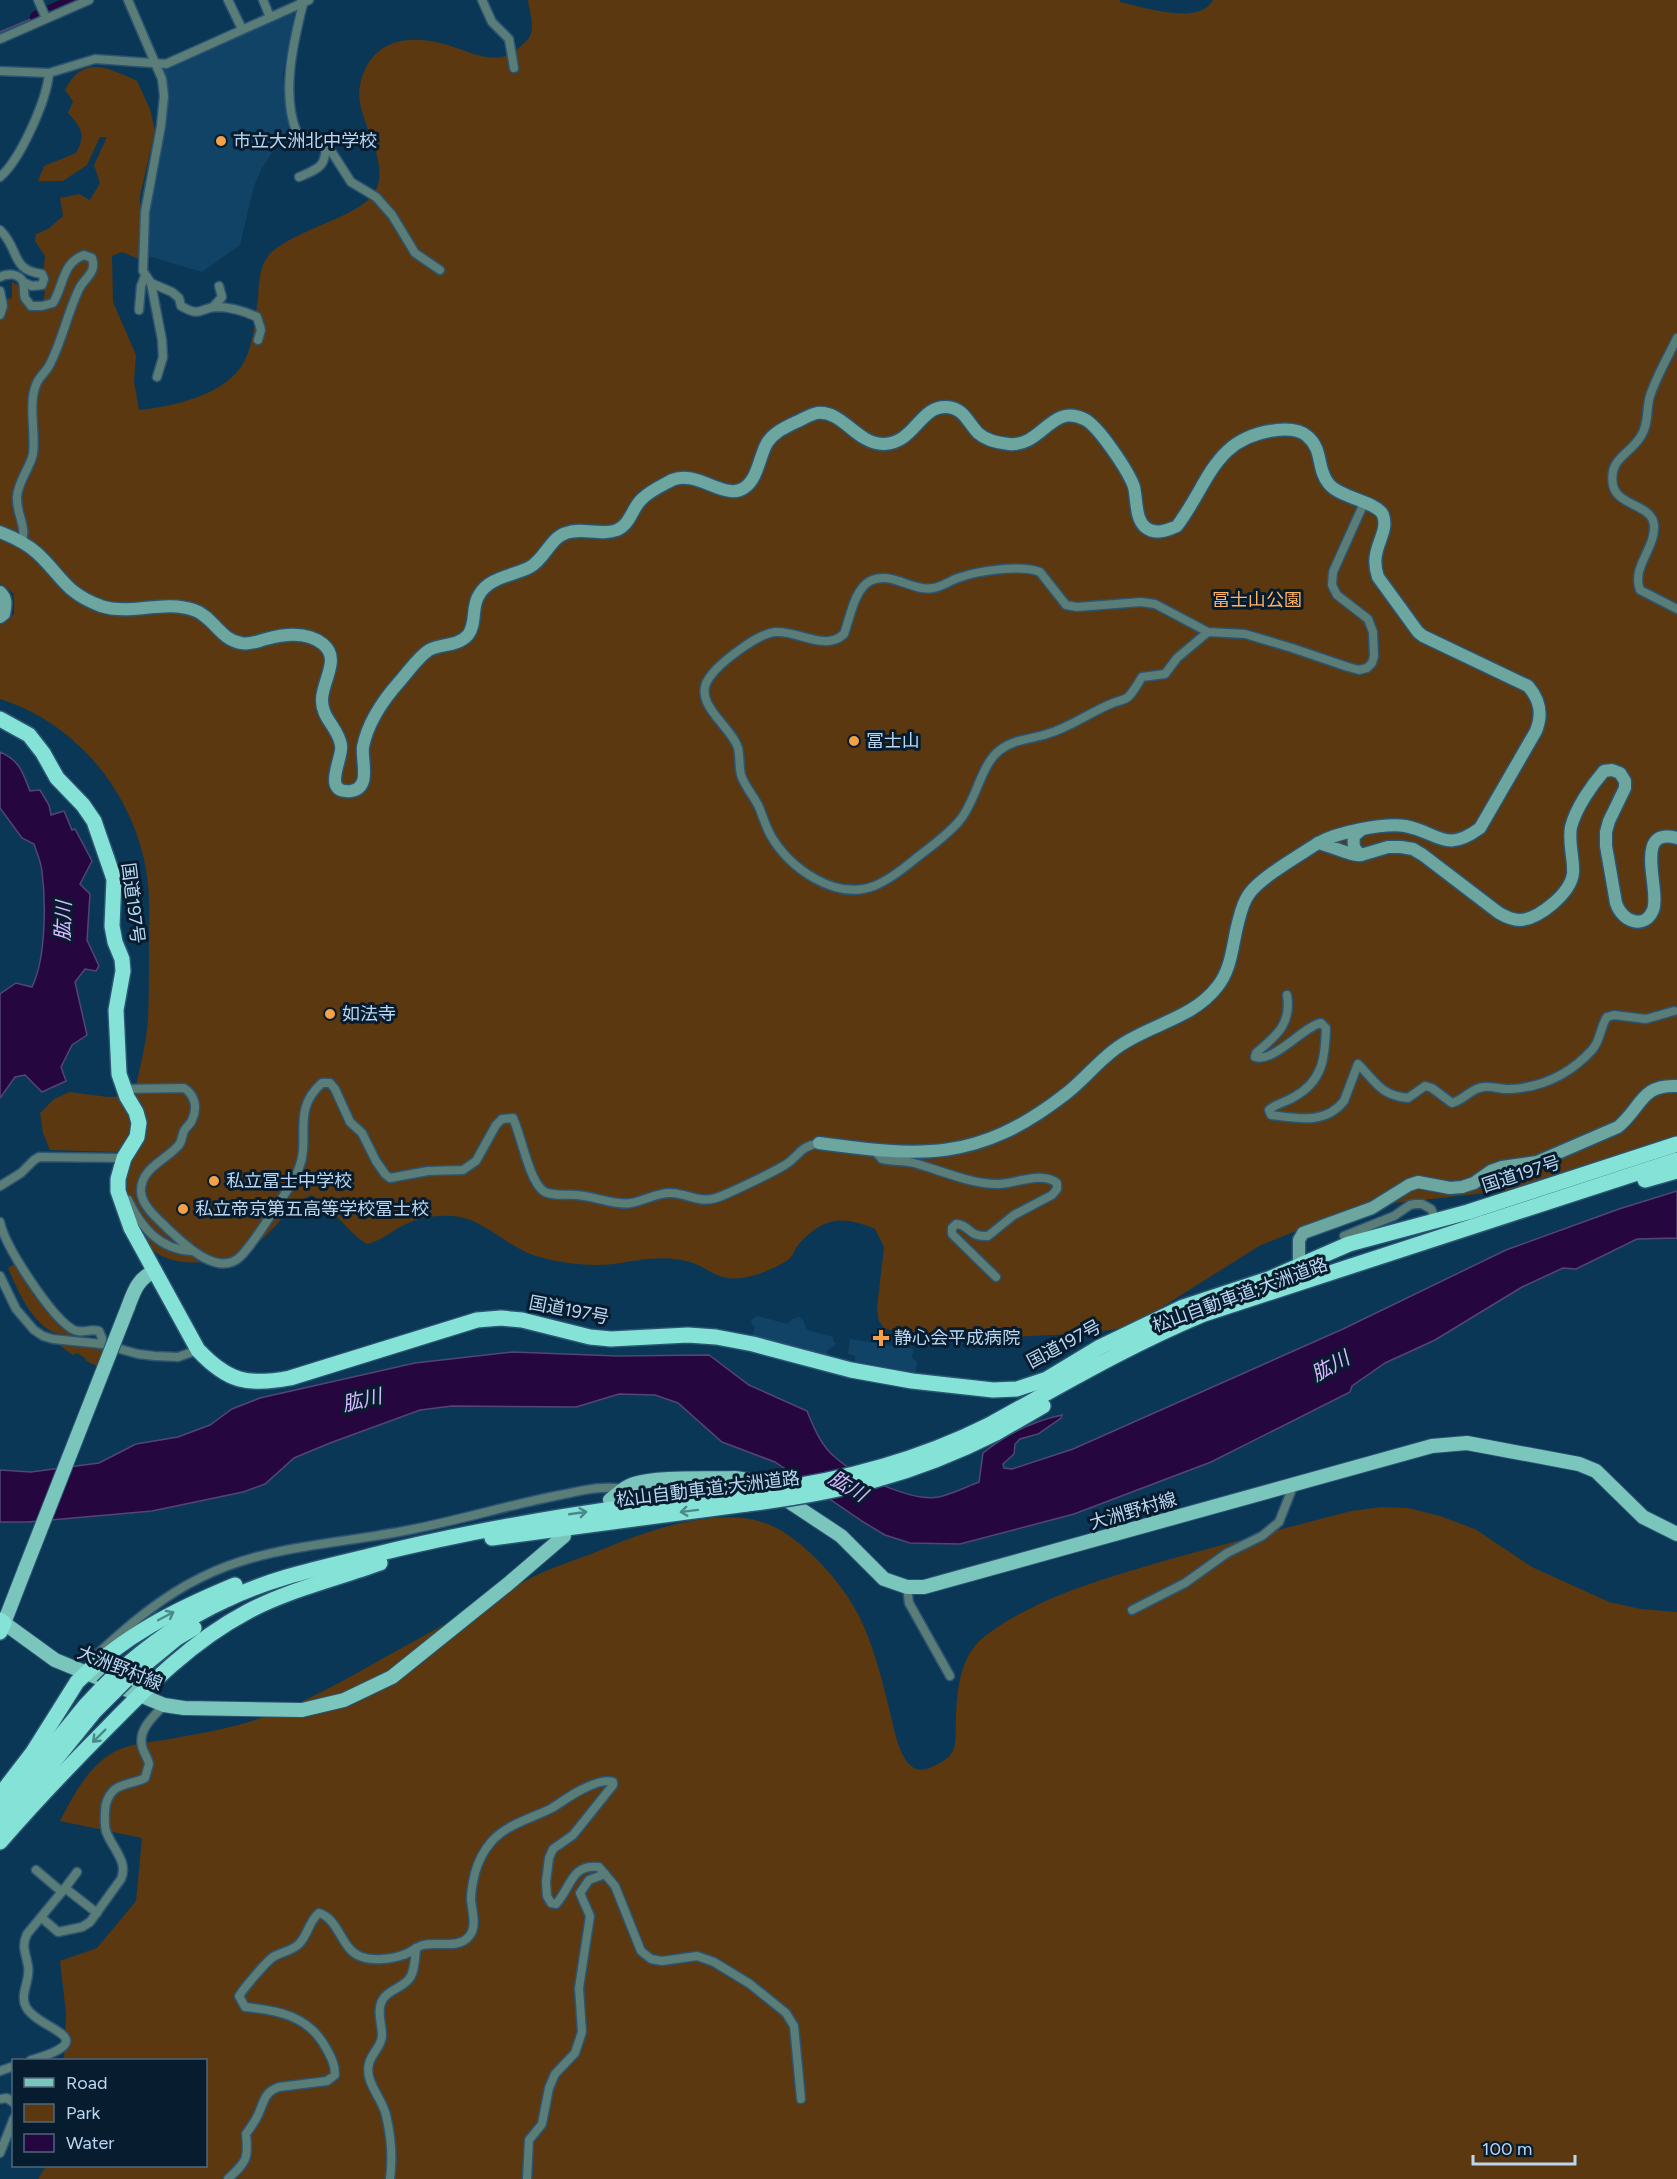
<svg xmlns="http://www.w3.org/2000/svg" width="1677" height="2179" font-family="Figtree,'Noto Sans JP',sans-serif">
<style>
.built{fill:#114367}
.green{fill:#5b380f}
.water{fill:#26063e;stroke:#534573;stroke-width:1.5}
.lines{fill:none;stroke-linecap:round;stroke-linejoin:round}
.stream{stroke:#534573;stroke-width:2}
.river{stroke:#26063e;stroke-width:12}
.street-casing{stroke:#2b5472;stroke-width:11}
.secondary-casing{stroke:#2b5472;stroke-width:15}
.primary-casing{stroke:#2b5472;stroke-width:16}
.highway-casing{stroke:#2b5472;stroke-width:18}
.street{stroke:#5a7d78;stroke-width:8}
.secondary{stroke:#6ca69e;stroke-width:12}
.primary{stroke:#7ac6bc;stroke-width:14}
.highway{stroke:#85e2d7;stroke-width:15}
.primary-bridge-casing{stroke:#2b5472;stroke-width:16;stroke-linecap:butt}
.highway-bridge-casing{stroke:#2b5472;stroke-width:18;stroke-linecap:butt}
.primary-bridge{stroke:#7ac6bc;stroke-width:14}
.highway-bridge{stroke:#85e2d7;stroke-width:15}
.oneway{stroke:#4c898b}
.poi-dot{fill:#f5a246;stroke:#071d2f;stroke-width:2}
.labels{text-anchor:middle;dominant-baseline:central;stroke-width:6;stroke-linejoin:round;paint-order:stroke}
.poi-label{font-size:18px;fill:#bbd7f0;stroke:#071d2f;text-anchor:start}
.park-label{font-size:18px;fill:#ffb364;stroke:#071d2f}
.street-label{font-size:18px;fill:#bbd7f0;stroke:#071d2f}
.water-label{font-size:20px;font-style:italic;fill:#d8b7fe;stroke:#071d2f}
</style>
<rect width="100%" height="100%" fill="#0b3756"/>
<g class="built">
<polygon points="293,12 294,15 283,75 291,131 273,151 262,168 254,186 240,245 202,272 148,256 148,213 167,89 163,67"/>
<polygon points="758,1316 787,1324 793,1319 799,1317 803,1320 807,1330 833,1337 833,1341 836,1344 827,1351 828,1357 819,1357 803,1347 795,1347 777,1341 751,1338 755,1327 752,1324 751,1320"/>
<polygon points="850,1339 914,1349 912,1358 917,1362 915,1373 855,1362 855,1356 848,1354"/>
</g>
<g class="green">
<path d="M528 0H1120V2C1143 7 1200 26 1213 0H1677V1146L1515 1190 1385 1204 1318 1222 1259 1246 1140 1321 1116 1329 1093 1333 1011 1337 916 1334 894 1331 884 1328 879 1321 877 1308 884 1247 875 1229C842 1215 823 1217 798 1245 795 1249 794 1253 791 1257 783 1266 754 1277 741 1278 714 1281 709 1266 686 1261 661 1255 639 1260 614 1264 588 1267 558 1263 533 1255 505 1245 483 1218 452 1216 431 1215 413 1219 395 1230 387 1235 377 1242 367 1244 348 1233 327 1201 311 1195 286 1207 273 1235 249 1249 221 1264 168 1272 146 1243 140 1235 136 1223 132 1214 129 1206 123 1197 121 1188 117 1177 122 1159 122 1147L117 1152 50 1150 43 1133 40 1113 54 1099 70 1092 108 1097 134 1096C139 1071 146 1045 148 1020 149 996 149 972 149 947 149 926 150 905 148 884 143 832 116 779 78 745 56 724 29 708 0 699V623L14 614V594L0 583V306L2 300 12 298V282L18 285 25 299 42 306 45 293 42 285 45 256 35 241 36 234 48 229 63 216 60 198 79 194 90 200 100 183 94 165 107 137H100L87 165 63 181H38L44 166 76 153C86 135 82 128 68 113L73 101 65 90C83 54 108 68 137 81L150 109 155 131 140 196 141 228 139 259 122 252 112 256 113 302 136 355 134 381 139 410C174 406 228 395 245 360 254 342 255 318 258 298 259 284 259 266 269 255 295 228 363 217 376 190 391 157 353 116 360 85 369 43 402 34 440 43 468 49 495 71 521 46 524 43 529 39 530 36 535 26 529 10 528 0Z"/>
<path d="M18 1262 44 1298 79 1335 77 1336C69 1335 56 1335 49 1330 29 1317 17 1289 8 1268Z"/>
<polygon points="55,1342 109,1348 101,1368 85,1360 85,1358 77,1353 73,1355"/>
<path d="M1382 1507 1408 1508 1440 1516 1475 1529 1532 1567 1609 1602 1641 1609 1677 1612V2179H38L46 2166H206V2060H64L66 2013 60 1961 97 1948 136 1901 142 1838 60 1821C72 1798 86 1770 109 1755 125 1744 145 1743 164 1740 196 1734 230 1729 261 1718 305 1703 347 1679 387 1656 433 1631 478 1605 525 1581 549 1568 576 1560 601 1550 646 1531 713 1507 762 1522 799 1533 844 1584 860 1618 873 1645 881 1676 888 1704 893 1722 897 1754 911 1766 916 1770 920 1770 926 1769 936 1766 948 1760 953 1751 957 1741 955 1729 956 1718 957 1689 960 1655 985 1636 1039 1596 1103 1579 1167 1560 1228 1543 1290 1527 1351 1511Z"/>
</g>
<g class="water">
<path d="M0 752C20 761 22 771 30 791L40 790 49 805 51 815 64 811 72 830 75 829 92 861 80 884 90 894 87 940 99 966 96 971 85 969 75 982 87 1035 72 1045 61 1067 66 1081 42 1092 25 1075 15 1077 0 1098V994L16 983 32 987C46 958 46 904 42 871 41 862 37 853 34 844L22 838 0 808Z"/>
<path d="M1677 1191V1238L1637 1239 1576 1269 1563 1268 1522 1287 1435 1340 1385 1363 1352 1386 1350 1392 1211 1462 1074 1514 960 1544 910 1543 885 1535 865 1523 775 1462 722 1442 678 1403 655 1395 619 1394 576 1407 452 1406 420 1410 330 1443 294 1458 265 1484 243 1492 152 1511 28 1522H0V1470L31 1472 99 1463 136 1444 178 1437 210 1425 232 1409 260 1398 415 1363 513 1352 617 1356 709 1355 749 1385 807 1411C814 1428 821 1446 836 1458 856 1476 912 1502 939 1497 952 1494 966 1487 979 1482L983 1453C1007 1434 1033 1421 1062 1415L1061 1418 1038 1434 1020 1439 1015 1444 1014 1454 1003 1464 1004 1468 1012 1469 1073 1449 1343 1329 1506 1250 1619 1209Z"/>
</g>
<g class="lines">
<polyline class="stream" points="0,32 36,17"/>
<polyline class="river" points="36,17 75,0"/>
<defs>
<g id="street">
<polyline points="38,0 46,18"/>
<path d="M128 0 162 79 164 96 161 126 145 212 143 271 151 283 172 292 179 298 181 306C202 318 199 308 216 307 231 307 244 311 257 317L261 330 258 340"/>
<polyline points="228,0 242,29"/>
<polyline points="263,0 270,17"/>
<path d="M301 0 303 4C293 43 281 95 297 133L306 138 326 143 351 182 376 197 392 215 415 253 440 270"/>
<polyline points="482,0 492,22 509,39 514,68"/>
<polyline points="0,39 89,0"/>
<polyline points="0,71 49,73 95,59 166,64 309,0"/>
<path d="M0 177C20 160 47 100 49 73"/>
<path d="M299 177C320 168 326 167 326 143"/>
<path d="M0 230C20 249 10 270 42 274L44 279 42 285 32 286 23 282"/>
<path d="M0 277C7 273 19 273 23 282 25 287 23 293 25 298 26 300 30 304 31 306H42L53 303C64 285 62 263 84 255L92 258C97 273 85 277 79 289 67 314 62 342 49 366 45 373 38 378 36 385 28 404 36 434 33 454 30 468 18 481 17 497 16 513 27 526 22 542"/>
<polyline points="151,283 162,340 163,357 157,377"/>
<polyline points="0,291 3,306 0,315"/>
<polyline points="213,307 222,297 219,286"/>
<polyline points="139,310 141,286 145,276"/>
<path d="M1677 338C1668 357 1657 375 1650 396 1646 409 1649 424 1641 436 1630 455 1608 458 1613 485 1617 506 1652 504 1654 525 1656 548 1631 567 1640 590L1677 609"/>
<path d="M1208 632 1177 658 1165 674 1142 677C1138 683 1134 691 1129 696 1126 700 1118 701 1113 703 1090 712 1071 727 1047 734 1032 739 1014 739 1000 750 981 764 976 801 960 820 948 835 930 847 915 859 903 869 889 880 874 886 835 901 790 868 771 836 766 827 763 817 759 807 754 796 745 787 741 775 739 767 740 757 738 748 732 726 691 704 709 678 719 663 757 634 775 632 798 630 825 652 844 634 850 618 854 590 870 581 891 570 912 592 933 588 942 587 949 581 958 578 977 571 1021 564 1040 572L1066 605 1077 607 1141 602 1155 604 1208 632 1245 634 1292 648 1348 667 1359 670 1367 668 1372 663 1374 656 1373 632 1368 619 1337 595 1332 585 1333 572 1364 503"/>
<path d="M1287 995C1292 1024 1276 1036 1256 1053L1255 1057C1274 1063 1304 1026 1321 1023L1326 1028C1325 1058 1323 1081 1294 1097 1286 1102 1275 1104 1269 1110L1271 1115C1297 1118 1325 1125 1344 1101L1358 1064C1376 1082 1380 1095 1408 1098L1425 1086 1432 1088 1452 1103C1464 1100 1471 1088 1484 1087 1493 1086 1502 1090 1511 1089 1544 1087 1570 1074 1592 1050 1601 1040 1600 1027 1607 1017L1614 1015 1646 1019 1674 1011"/>
<path d="M125 1089 184 1088C195 1095 198 1108 192 1120 191 1124 186 1127 184 1131 181 1137 183 1142 177 1147 164 1161 140 1169 141 1192 142 1206 158 1219 167 1228 183 1243 218 1279 241 1256 255 1241 265 1224 276 1207 284 1195 294 1182 299 1168 311 1138 291 1110 322 1083H330L335 1089 350 1122 362 1133 376 1161 385 1174 390 1178 428 1171 463 1170 476 1161 496 1125 502 1119 513 1118C522 1138 528 1176 542 1190 550 1197 567 1194 577 1195 592 1196 619 1206 631 1203 644 1201 658 1192 671 1193 692 1194 700 1206 724 1195 744 1186 766 1176 785 1165 800 1156 797 1148 819 1143"/>
<path d="M874 1150 882 1159C892 1162 903 1160 914 1163 940 1170 973 1185 999 1184 1017 1183 1042 1171 1057 1183V1189L1052 1195 1014 1215 988 1236C967 1237 971 1225 956 1224L952 1228V1234L996 1277"/>
<polyline points="0,1186 21,1173 34,1160 39,1157 124,1158"/>
<path d="M128 1200C141 1227 159 1249 191 1251"/>
<path d="M0 1222C5 1247 51 1316 72 1329 81 1335 89 1328 99 1331L102 1338V1344"/>
<polyline points="1344,1236 1394,1216 1410,1205 1415,1204 1422,1204 1431,1209 1436,1220"/>
<polyline points="0,1276 16,1309 34,1330 43,1336 53,1339 102,1344 138,1354 155,1356 178,1357 198,1350"/>
<polyline points="907,1587 909,1603 950,1676"/>
<polyline points="1132,1610 1185,1583 1227,1553 1262,1536 1279,1522 1294,1484"/>
<path d="M93 1658C125 1628 162 1596 202 1577 266 1545 340 1544 409 1530 460 1520 509 1505 560 1495 581 1491 602 1485 623 1489"/>
<polyline points="36,1870 62,1892"/>
<polyline points="77,1872 65,1888 97,1913"/>
<path d="M42 1918 58 1932 82 1927 90 1922 121 1879C129 1861 111 1847 106 1831 104 1824 105 1818 105 1812 105 1804 108 1796 114 1790 122 1783 136 1783 145 1778L149 1764C148 1758 143 1752 142 1746 138 1729 154 1716 164 1705"/>
<path d="M31 2060C107 2038 38 2030 26 2007 19 1994 31 1980 28 1966 26 1953 21 1947 27 1934L65 1888"/>
<polyline points="0,2071 14,2066"/>
<polyline points="0,2099 7,2098 14,2103"/>
<polyline points="0,2153 14,2118"/>
<path d="M228 2179C246 2162 249 2159 246 2134 250 2128 254 2123 257 2117 264 2104 263 2092 279 2087L327 2081 335 2075C335 2064 331 2057 326 2048 309 2016 278 2010 245 2007L239 1996C244 1988 265 1963 273 1957 281 1952 292 1951 299 1944 308 1935 309 1921 319 1913 340 1919 341 1951 362 1957 373 1961 392 1959 403 1955 410 1953 416 1947 423 1945 437 1941 460 1950 470 1935 477 1926 472 1911 471 1900 471 1891 473 1881 475 1873 478 1862 485 1849 492 1841 507 1824 533 1818 552 1808 562 1802 572 1794 583 1789 591 1785 605 1779 613 1782V1785L573 1835 553 1849 549 1858 546 1882 547 1896 551 1903 556 1904C572 1886 571 1864 599 1867L615 1886 641 1951 651 1959 662 1961 697 1956 714 1962 750 1984 786 2013 794 2026 801 2099"/>
<path d="M390 2179C393 2157 391 2136 386 2115 382 2098 364 2081 369 2064 371 2053 382 2047 382 2035 382 2024 377 2013 381 2003 386 1990 401 1989 409 1979 415 1972 415 1957 416 1948"/>
<polyline points="527,2179 529,2140 542,2124 549,2088 555,2074 575,2053 582,2032 579,1988 590,1916 580,1893 589,1880 605,1874"/>
</g>
<g id="secondary">
<path d="M0 532C13 537 26 543 37 553 62 576 65 593 101 606 131 616 164 599 194 610 213 616 220 640 241 643 250 645 258 641 266 639 284 634 307 631 323 644 341 659 323 679 322 699 321 718 338 727 341 745 344 757 320 794 351 791 372 788 361 760 363 747 368 721 383 700 400 681 409 671 418 657 429 650 442 643 457 647 468 635 477 623 471 607 479 595 489 577 513 576 530 567 545 559 550 538 566 533 582 527 601 536 617 530 631 524 632 507 643 498 650 491 663 485 672 480 696 469 725 501 744 488 758 479 759 457 767 443 773 433 784 428 794 423 801 420 809 415 817 413 843 410 856 444 884 444 915 443 920 405 947 407 964 408 968 423 978 433 987 441 998 443 1009 444 1042 447 1051 403 1084 419 1098 425 1129 472 1134 487 1137 499 1135 518 1145 527 1155 535 1166 531 1177 526 1210 482 1214 437 1277 430 1287 429 1299 429 1307 436 1324 450 1316 469 1329 484 1340 498 1378 502 1383 515 1390 535 1368 548 1378 577L1418 632 1423 636 1528 686C1540 700 1543 714 1536 731L1480 828C1445 854 1438 832 1405 826 1383 823 1338 832 1318 843 1329 845 1354 857 1361 855"/>
<path d="M0 592C7 598 6 605 4 614L0 617"/>
<path d="M1360 831 1354 836C1353 845 1353 849 1361 855L1388 847H1401L1413 849 1423 855 1499 913C1506 917 1512 920 1520 920 1539 919 1571 893 1573 873 1574 858 1568 843 1571 827 1576 808 1591 786 1604 771L1612 770 1620 773 1625 781V788L1609 821 1606 832V846L1616 903C1622 922 1645 930 1653 910 1661 890 1632 826 1677 838"/>
<path d="M819 1143C921 1157 977 1162 1063 1096 1084 1081 1099 1059 1121 1045 1152 1024 1193 1018 1217 987 1233 967 1232 943 1239 919 1241 911 1244 901 1249 894 1261 877 1300 855 1318 843"/>
<path d="M1299 1266V1240L1303 1233 1372 1208 1409 1185 1418 1182 1450 1188 1462 1187 1474 1183 1491 1171 1502 1167 1537 1162 1618 1127C1642 1107 1641 1084 1677 1086"/>
</g>
<g id="primary">
<path d="M128 1307C134 1291 138 1278 155 1271"/>
<path d="M610 1500C618 1494 624 1487 634 1484 658 1476 708 1479 735 1478L749 1480 764 1485 841 1536 884 1579 907 1587H924L1432 1446 1467 1443 1579 1464 1596 1471 1643 1517 1677 1534"/>
<polyline points="25,1569 4,1623 55,1660 164,1705 184,1708 302,1710 344,1700 392,1677 508,1584 564,1536"/>
</g>
<g id="highway">
<path d="M0 719 29 735 43 753 57 778 83 805 94 821 114 879 112 926 115 942 122 959 123 971 116 1010 119 1074 127 1097 136 1112 139 1123 137 1137 124 1158 118 1179V1191L131 1228 198 1350C228 1382 248 1386 290 1378L477 1320 501 1318 522 1320 590 1337 611 1339 688 1335 716 1337 753 1344 851 1370 912 1381 993 1390 1017 1389 1047 1379 1100 1347 1183 1307 1271 1278 1349 1244 1468 1212 1677 1144"/>
<polyline points="1645,1180 1677,1171"/>
<path d="M989 1425C1060 1386 1129 1345 1204 1314L1677 1160"/>
<polyline points="996,1433 1043,1406"/>
<polyline points="492,1538 747,1504"/>
<polyline points="0,1620 4,1623 0,1632"/>
<path d="M114 1676C148 1645 184 1619 226 1600 271 1578 320 1568 369 1556 492 1525 617 1506 744 1493"/>
<polyline points="126,1680 177,1638 194,1628"/>
<path d="M0 1795 33 1752 77 1682C122 1636 177 1609 235 1585"/>
<polyline points="0,1810 85,1706 103,1687"/>
<polyline points="0,1828 94,1712 114,1692"/>
<path d="M0 1842C34 1803 70 1765 107 1728 149 1685 192 1641 247 1612 288 1590 336 1579 380 1563"/>
</g>
</defs>
<use href="#street" class="street-casing"/>
<use href="#secondary" class="secondary-casing"/>
<use href="#primary" class="primary-casing"/>
<use href="#highway" class="highway-casing"/>
<use href="#street" class="street"/>
<use href="#secondary" class="secondary"/>
<use href="#primary" class="primary"/>
<use href="#highway" class="highway"/>
<defs>
<polyline id="primary-bridge" points="25,1569 128,1307"/>
<g id="highway-bridge">
<path d="M744 1493C830 1484 911 1464 989 1425"/>
<path d="M747 1504C839 1493 913 1475 996 1433"/>
<polyline points="103,1687 114,1676"/>
<polyline points="114,1692 126,1680"/>
</g>
</defs>
<use href="#primary-bridge" class="primary-bridge-casing"/>
<use href="#highway-bridge" class="highway-bridge-casing"/>
<use href="#primary-bridge" class="primary-bridge"/>
<use href="#highway-bridge" class="highway-bridge"/>
</g>
<defs><path id="oneway-shaft" d="M-6 0H5M1.5-3L5.5 0L1.5 3" fill="none" stroke-width="1.6" stroke-linecap="round" stroke-linejoin="round" transform="scale(1.5)"/></defs>
<g class="oneway">
<use href="#oneway-shaft" transform="translate(689 1511) rotate(173)"/>
<use href="#oneway-shaft" transform="translate(578 1513) rotate(-8)"/>
<use href="#oneway-shaft" transform="translate(166 1616) rotate(-28)"/>
<use href="#oneway-shaft" transform="translate(99 1736) rotate(135)"/>
</g>
<g class="poi-dot">
<circle cx="221" cy="141" r="6"/>
<circle cx="854" cy="741" r="6"/>
<circle cx="330" cy="1014" r="6"/>
<circle cx="214" cy="1181" r="6"/>
<circle cx="183" cy="1209" r="6"/>
<path d="M878 1329h6v6h6v6h-6v6h-6v-6h-6v-6h6z"/>
</g>
<g class="labels">
<g class="poi-label">
<text x="233" y="141">市立大洲北中学校</text>
<text x="866" y="741">冨士山</text>
<text x="342" y="1014">如法寺</text>
<text x="226" y="1181">私立冨士中学校</text>
<text x="195" y="1209">私立帝京第五高等学校冨士校</text>
<text x="894" y="1338">静心会平成病院</text>
</g>
<g class="park-label">
<text x="1257" y="600">冨士山公園</text>
</g>
<g class="street-label">
<text transform="translate(133 903) rotate(83)">国道197号</text>
<text transform="translate(1521 1174) rotate(-18)">国道197号</text>
<text transform="translate(1240 1295) rotate(-20)">松山自動車道;大洲道路</text>
<text transform="translate(569 1310) rotate(11)">国道197号</text>
<text transform="translate(1064 1344) rotate(-28)">国道197号</text>
<text transform="translate(708 1489) rotate(-7)">松山自動車道;大洲道路</text>
<text transform="translate(1133 1511) rotate(-16)">大洲野村線</text>
<text transform="translate(120 1668) rotate(22)">大洲野村線</text>
</g>
<g class="water-label">
<text transform="translate(63 921) rotate(-88)">肱川</text>
<text transform="translate(1330 1366) rotate(-29)">肱川</text>
<text transform="translate(362 1400) rotate(-13)">肱川</text>
<text transform="translate(848 1486) rotate(31)">肱川</text>
</g>
</g>
<rect x="12" y="2059" width="195" height="108" fill="#071d2f" stroke="#4f677c" stroke-width="1.5"/>
<rect x="24" y="2078" width="30" height="9" fill="#7ac6bc" stroke="#4f677c" stroke-width="1.5"/>
<text x="66" y="2089" font-size="18" fill="#bbd7f0">Road</text>
<rect x="24" y="2104" width="30" height="18" fill="#5b380f" stroke="#4f677c" stroke-width="1.5"/>
<text x="66" y="2119" font-size="18" fill="#bbd7f0">Park</text>
<rect x="24" y="2134" width="30" height="18" fill="#26063e" stroke="#4f677c" stroke-width="1.5"/>
<text x="66" y="2149" font-size="18" fill="#bbd7f0">Water</text>
<path d="M1473 2155v9h102v-9" fill="none" stroke="#bbd7f0" stroke-width="3"/>
<text x="1482" y="2155" font-size="18" fill="#bbd7f0" stroke="#071d2f" stroke-width="4.5" paint-order="stroke">100 m</text>
</svg>
